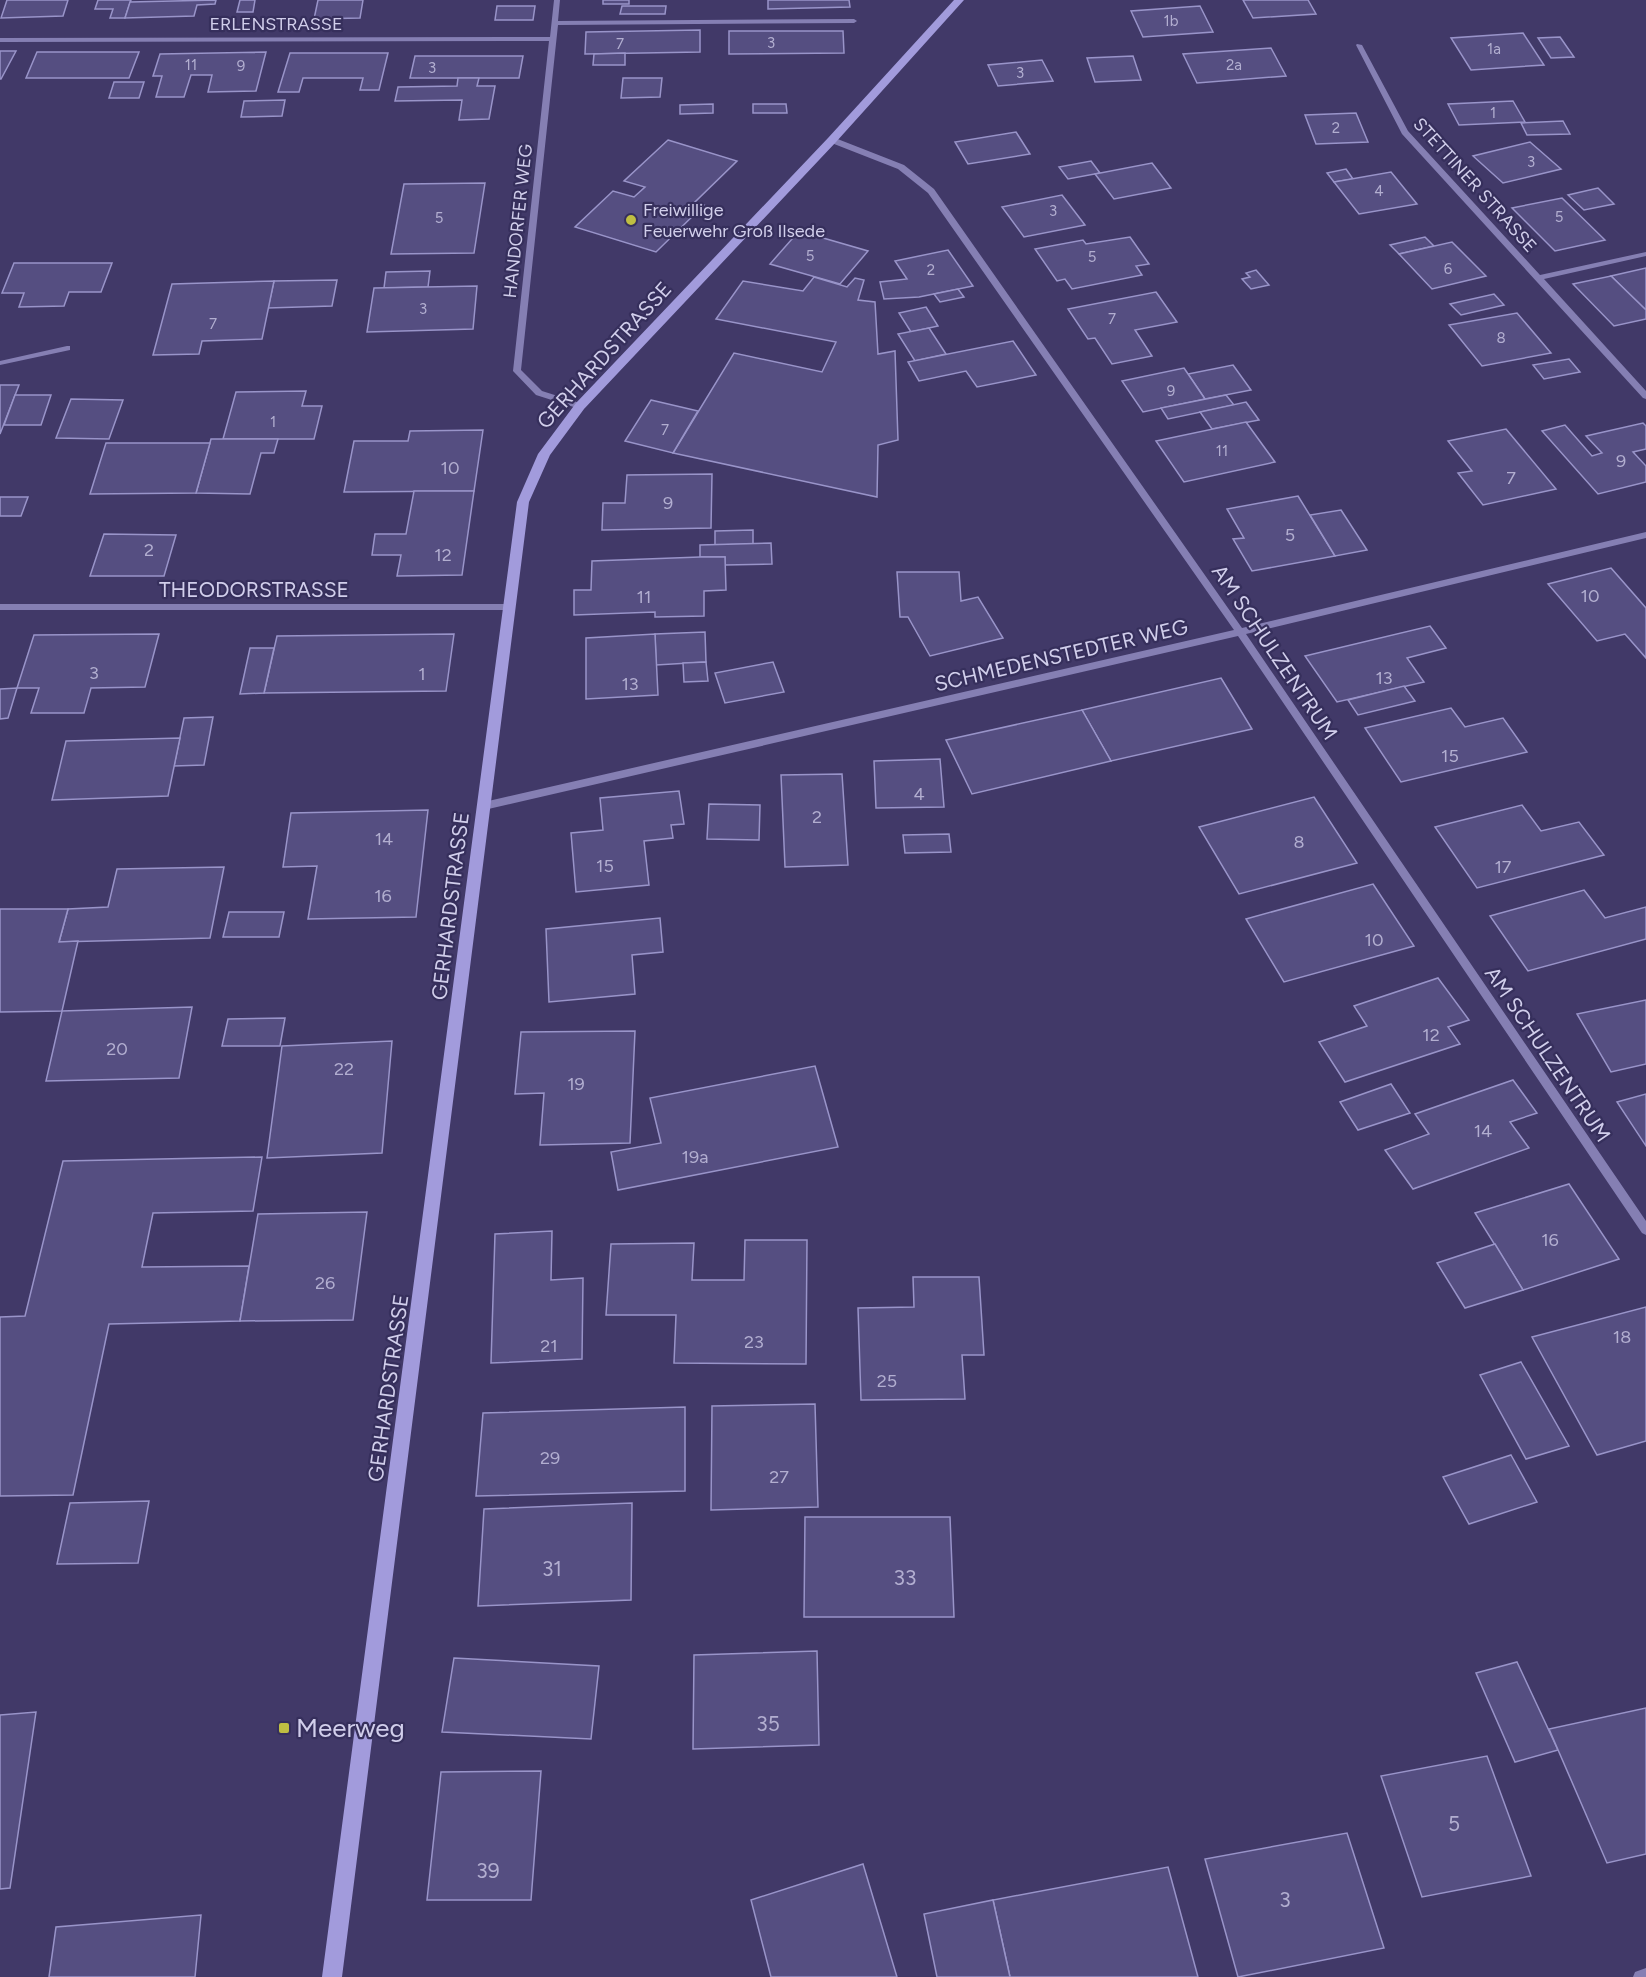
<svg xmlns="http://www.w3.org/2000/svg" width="1646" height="1977" font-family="Figtree,sans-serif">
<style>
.building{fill:#554e81;stroke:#9994c9;stroke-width:1.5}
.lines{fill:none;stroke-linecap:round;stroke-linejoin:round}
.minor{fill:#857fb3;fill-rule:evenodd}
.major{fill:#a29bdc;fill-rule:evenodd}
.poi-dot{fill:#bfbe42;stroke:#362f5c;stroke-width:2}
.labels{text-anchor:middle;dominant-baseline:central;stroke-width:4.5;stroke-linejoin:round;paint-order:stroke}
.far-number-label{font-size:15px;fill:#b2aed0}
.far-street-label{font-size:18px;fill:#d1ceeb;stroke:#362f5c}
.far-poi-label{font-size:18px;fill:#d1ceeb;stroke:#362f5c;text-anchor:start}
.number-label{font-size:18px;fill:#b2aed0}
.street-label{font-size:21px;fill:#d1ceeb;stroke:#362f5c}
.near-number-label{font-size:21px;fill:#b2aed0}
.near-poi-label{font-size:26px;fill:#d1ceeb;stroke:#362f5c;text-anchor:start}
</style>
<rect width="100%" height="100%" fill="#413968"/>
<g class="building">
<polygon points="7,0 68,0 63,16 1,18"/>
<polygon points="98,0 131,0 125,18 110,18 113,9 95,9"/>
<polygon points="216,0 215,4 197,5 194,16 125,18 130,2"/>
<polygon points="240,0 255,0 253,12 237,12"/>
<polygon points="318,0 363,0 360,18 314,19"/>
<rect x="603" y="0" width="26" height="4"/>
<polygon points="768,0 849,0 850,7 768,9"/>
<polygon points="1243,0 1308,0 1316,14 1253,18"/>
<polygon points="497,6 535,6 533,20 495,20"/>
<polygon points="622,6 666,6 665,14 620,14"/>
<polygon points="1200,6 1213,32 1143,37 1131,11"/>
<polygon points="700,30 700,52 585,54 586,32"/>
<polygon points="729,31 843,31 844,53 729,54"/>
<polygon points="1523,33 1544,65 1471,70 1451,38"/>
<polygon points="1560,37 1574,57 1551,58 1538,38"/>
<polygon points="1271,48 1286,76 1197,83 1183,54"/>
<polygon points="0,51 16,51 1,79 0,79"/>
<polygon points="37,52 139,52 129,78 26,78"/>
<polygon points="266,52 256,91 208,92 212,75 191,75 184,97 156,97 162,76 153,76 160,54"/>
<polygon points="290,53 388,53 379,90 360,90 363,78 303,78 299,92 278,92"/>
<polygon points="625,53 625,65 593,65 594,54"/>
<polygon points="415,56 523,56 519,78 410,78"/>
<polygon points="1133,56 1141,80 1095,82 1087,58"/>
<polygon points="1042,60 1053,81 998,86 988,65"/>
<polygon points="458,78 479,78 477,86 495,86 489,119 459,120 462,100 395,101 398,87 457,86"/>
<polygon points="623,78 662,78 660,97 621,98"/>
<polygon points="114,82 144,82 139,98 109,98"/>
<polygon points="285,100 282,116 241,117 244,101"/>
<polygon points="1513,101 1525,122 1459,125 1448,104"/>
<polygon points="713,104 713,113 680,114 680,105"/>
<polygon points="753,104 786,104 787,113 753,113"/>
<polygon points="1356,113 1368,142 1316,144 1305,115"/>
<polygon points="1563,121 1570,134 1527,135 1521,123"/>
<polygon points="1016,132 1030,154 968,164 955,142"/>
<polygon points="668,140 737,161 695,202 704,205 656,252 575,227 613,191 634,197 645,187 624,181"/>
<polygon points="1530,142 1561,169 1503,183 1473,156"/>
<polygon points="1091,161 1100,173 1068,179 1059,167"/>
<polygon points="1152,163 1171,188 1114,199 1095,174"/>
<polygon points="1346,169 1353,179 1334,182 1327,173"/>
<polygon points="1391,172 1417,204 1359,214 1334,182"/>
<polygon points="485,183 474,253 391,254 404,184"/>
<polygon points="1598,188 1614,204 1584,210 1568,195"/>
<polygon points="1062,195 1085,225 1024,237 1002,207"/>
<polygon points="1562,198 1605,240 1555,251 1512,208"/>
<polygon points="799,231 868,251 840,284 770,264"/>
<polygon points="1130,237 1149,264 1136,266 1142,275 1072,289 1065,279 1057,281 1035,249 1083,240 1086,244"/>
<polygon points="1425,237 1434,246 1399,254 1390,245"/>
<polygon points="1452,242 1486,276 1432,289 1399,254"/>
<polygon points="948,250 973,286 919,297 884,299 880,282 907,279 895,261"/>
<polygon points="14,263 112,263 101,292 69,292 64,306 19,307 24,293 2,293"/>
<polygon points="1646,268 1646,310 1611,276"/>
<polygon points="1256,270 1269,285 1251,289 1242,279 1250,277 1246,273"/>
<polygon points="430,271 428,287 384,288 386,272"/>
<polygon points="1611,276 1646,310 1646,319 1614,326 1573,284"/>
<polygon points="814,277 847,287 855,278 864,280 858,300 875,302 878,354 895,351 898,440 878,445 877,497 673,453 734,353 822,372 836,342 716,319 743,281 803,291"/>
<polygon points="337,280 332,306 268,308 274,281"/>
<polygon points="274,281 262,339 202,341 199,354 153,355 172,284"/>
<polygon points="477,286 473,329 367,332 374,288"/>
<polygon points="958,289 964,297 940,302 934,294"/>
<polygon points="1156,292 1177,322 1135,330 1152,356 1112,364 1095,338 1088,339 1068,309"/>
<polygon points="1494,294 1504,305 1461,315 1450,304"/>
<polygon points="926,307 938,326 911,332 899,313"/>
<polygon points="1517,313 1551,353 1482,366 1449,325"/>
<polygon points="929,328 946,354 915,361 898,334"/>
<polygon points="1013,341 1036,375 977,387 966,371 919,381 908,362"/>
<polygon points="1569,359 1580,372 1544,379 1533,365"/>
<polygon points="1233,365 1251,390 1205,399 1188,374"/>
<polygon points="1184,368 1205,399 1143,412 1122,381"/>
<polygon points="0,385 19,385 0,434"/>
<polygon points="306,391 302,406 322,406 314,439 223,439 236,392"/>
<polygon points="15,395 51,395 41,425 4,425"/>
<polygon points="1226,395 1234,405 1168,419 1161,408"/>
<polygon points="71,399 123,400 109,439 56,438"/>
<polygon points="651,400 698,411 673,453 625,441"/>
<polygon points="1246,402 1259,420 1212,429 1200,412"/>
<polygon points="1246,422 1275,462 1184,482 1156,441"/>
<polygon points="1643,423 1646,426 1646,449 1633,452 1646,466 1646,482 1598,494 1542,431 1565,425 1592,456 1602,453 1586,436"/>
<polygon points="1506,429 1556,489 1483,505 1458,473 1472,471 1448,441"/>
<polygon points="483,430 474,491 344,492 354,441 408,441 410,431"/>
<polygon points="211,439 278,439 274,453 261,453 250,494 196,493"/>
<polygon points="106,443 210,443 196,493 90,494"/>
<polygon points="712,474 711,528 602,530 603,503 625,503 627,475"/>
<polygon points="414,491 474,491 462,575 397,576 401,555 372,555 375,534 406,534"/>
<polygon points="1298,496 1335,556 1252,571 1233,539 1244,538 1227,509"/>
<polygon points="0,497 28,497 21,516 0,516"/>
<polygon points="1341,510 1367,550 1335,556 1310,515"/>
<polygon points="753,530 753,544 715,545 715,531"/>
<polygon points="104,534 176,535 164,576 90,576"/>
<polygon points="771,543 772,564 725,565 725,557 700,557 700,545"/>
<polygon points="700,557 725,557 726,590 704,591 704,616 655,617 655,612 574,615 574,590 591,590 592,561"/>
<polygon points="1611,568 1646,608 1646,658 1625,634 1597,641 1548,584"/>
<polygon points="897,572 959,572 961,601 978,597 1003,638 930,656 908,617 900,617"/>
<polygon points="1430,626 1446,648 1407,658 1424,682 1337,702 1305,656"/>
<polygon points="705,632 706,662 656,665 655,634"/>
<polygon points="159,634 145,687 91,688 84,713 31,713 39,688 17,688 34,635"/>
<polygon points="454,634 446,691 264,693 277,636"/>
<polygon points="655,634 658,695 586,699 586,638"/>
<polygon points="250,648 274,648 264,693 240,694"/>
<polygon points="706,662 708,681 684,682 683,663"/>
<polygon points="773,662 784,692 725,703 715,673"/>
<polygon points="1221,678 1252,729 1111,761 1082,710"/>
<polygon points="1404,686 1415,701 1358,715 1348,700"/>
<polygon points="17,688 8,718 0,719 0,689"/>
<polygon points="1451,708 1465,727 1503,718 1527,752 1401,782 1365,728"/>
<polygon points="1082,710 1111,761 972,794 946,740"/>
<polygon points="213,717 204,765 174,766 184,718"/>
<polygon points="180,738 168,796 52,800 66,741"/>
<polygon points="940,759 944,807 876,808 874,761"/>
<polygon points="842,774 848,865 785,867 781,775"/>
<polygon points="679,791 684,824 671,825 673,838 644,841 649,885 576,892 571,833 603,830 600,798"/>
<polygon points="1314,797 1357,863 1239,894 1199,827"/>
<polygon points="709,804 760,805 759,840 707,839"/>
<polygon points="1522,805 1541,831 1579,822 1604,855 1477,888 1435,827"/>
<polygon points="428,810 416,917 308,919 317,866 283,867 291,813"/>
<polygon points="949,834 951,852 905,853 903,835"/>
<polygon points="224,867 210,938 59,942 68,909 108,907 117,869"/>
<polygon points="1373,884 1414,946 1284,982 1246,919"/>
<polygon points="1584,890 1605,918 1646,907 1646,939 1528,971 1490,916"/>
<polygon points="0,909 68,909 59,942 78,941 62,1011 0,1012"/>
<polygon points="229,912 284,912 279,937 223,937"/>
<polygon points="660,918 663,952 632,955 635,994 549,1002 546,929"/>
<polygon points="1438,978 1469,1020 1448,1027 1460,1044 1345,1082 1319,1042 1367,1026 1354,1006"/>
<polygon points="1646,1000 1646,1064 1611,1072 1577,1014"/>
<polygon points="192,1007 179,1078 46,1081 62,1011"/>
<polygon points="285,1018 280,1046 222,1046 228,1019"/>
<polygon points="635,1031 630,1143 540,1145 544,1093 515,1094 521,1032"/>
<polygon points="392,1041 382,1153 267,1158 282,1046"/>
<polygon points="815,1066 838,1147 618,1190 611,1152 661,1143 650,1098"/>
<polygon points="1513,1080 1537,1113 1510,1122 1529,1148 1413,1189 1385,1150 1429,1134 1415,1114"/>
<polygon points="1391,1084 1410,1113 1358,1130 1340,1102"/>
<polygon points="1646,1094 1646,1146 1617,1102"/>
<polygon points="262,1157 253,1211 153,1213 142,1267 249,1266 240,1321 109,1324 73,1495 0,1496 0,1317 25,1316 63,1161"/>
<polygon points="1569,1184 1619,1259 1523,1290 1475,1213"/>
<polygon points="367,1212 353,1320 240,1321 258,1214"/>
<polygon points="552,1231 551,1280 583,1278 582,1359 491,1363 495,1234"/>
<polygon points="745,1240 807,1240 806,1364 674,1363 676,1315 606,1315 611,1244 694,1243 692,1280 744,1280"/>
<polygon points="1495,1244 1523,1290 1465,1308 1437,1263"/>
<polygon points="913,1277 979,1277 984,1355 962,1355 965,1399 861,1400 858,1308 914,1307"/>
<polygon points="1646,1307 1646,1441 1597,1455 1532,1337"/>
<polygon points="1521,1362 1569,1446 1526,1459 1480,1375"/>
<polygon points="815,1404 818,1507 711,1510 712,1406"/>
<polygon points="685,1407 685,1491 476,1496 483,1413"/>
<polygon points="1511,1455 1537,1502 1469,1524 1443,1477"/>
<polygon points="149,1501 138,1563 57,1564 70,1503"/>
<polygon points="632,1503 631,1600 478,1606 484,1509"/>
<polygon points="805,1517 950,1517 954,1617 804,1617"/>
<polygon points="817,1651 819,1745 693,1749 694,1655"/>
<polygon points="454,1658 599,1666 591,1739 442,1732"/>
<polygon points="1517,1662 1558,1750 1515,1762 1476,1673"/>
<polygon points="1646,1708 1646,1854 1607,1863 1549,1729"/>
<polygon points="36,1712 10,1888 0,1889 0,1715"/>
<polygon points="1487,1756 1531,1876 1422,1897 1381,1776"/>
<polygon points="541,1771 531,1900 427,1900 441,1772"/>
<polygon points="1347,1833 1384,1948 1238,1977 1205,1859"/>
<polygon points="863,1864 897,1977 771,1977 751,1900"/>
<polygon points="1168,1867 1198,1977 1010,1977 993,1900"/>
<polygon points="993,1900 1010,1977 937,1977 924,1914"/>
<polygon points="201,1915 195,1977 49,1977 56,1927"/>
</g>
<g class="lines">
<g class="minor">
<polygon points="554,0 560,0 558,21 854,19 857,21 854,23 558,25 521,370 542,391 583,404 583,408 580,409 536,395 513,371 549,41 0,42 0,38 550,37"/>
<polygon points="1357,44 1362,45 1408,131 1540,275 1646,252 1646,256 1544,279 1646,391 1646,399 1643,398 1402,134 1356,45"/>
<polygon points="829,138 835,138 904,165 934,189 1242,628 1646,532 1646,538 1246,634 1646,1221 1646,1235 1642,1233 1238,636 484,810 481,809 479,806 481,803 484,802 1234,630 928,193 898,169 829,142"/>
<polygon points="67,346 70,346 70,350 0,365 0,361"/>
<polygon points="0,604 508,604 513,607 508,610 0,610"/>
<polygon points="1646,1968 1646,1977 1633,1977 1635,1972"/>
</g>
<polygon class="major" points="954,0 964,0 836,142 584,409 550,455 529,502 342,1977 322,1977 517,502 538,454 576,403 828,138"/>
</g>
<g class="poi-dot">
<circle cx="631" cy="220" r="6"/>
<rect x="278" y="1722" width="12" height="12" rx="3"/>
</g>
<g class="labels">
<g class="far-number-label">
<text x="1171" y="21">1b</text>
<text x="771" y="43">3</text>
<text x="620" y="44">7</text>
<text x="1494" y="49">1a</text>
<text x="191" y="65">11</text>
<text x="1234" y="65">2a</text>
<text x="241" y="66">9</text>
<text x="432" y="68">3</text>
<text x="1020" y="73">3</text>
<text x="1493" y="113">1</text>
<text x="1336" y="128">2</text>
<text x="1531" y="162">3</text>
<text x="1379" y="191">4</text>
<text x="1053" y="211">3</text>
<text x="1559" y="217">5</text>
<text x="439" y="218">5</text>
<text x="810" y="256">5</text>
<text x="1092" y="257">5</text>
<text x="1448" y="269">6</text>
<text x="931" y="270">2</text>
<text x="423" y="309">3</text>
<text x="1112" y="319">7</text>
<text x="213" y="324">7</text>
<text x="1501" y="338">8</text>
<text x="1171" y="391">9</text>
<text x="273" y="422">1</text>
<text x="665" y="430">7</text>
<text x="1222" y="451">11</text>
</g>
<g class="far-street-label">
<text x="276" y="24">ERLENSTRASSE</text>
<text transform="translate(1475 185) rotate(48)">STETTINER STRASSE</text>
<text transform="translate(518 221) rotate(-84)">HANDORFER WEG</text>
</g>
<g class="far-poi-label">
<text x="643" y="210">Freiwillige<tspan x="643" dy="21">Feuerwehr Groß Ilsede</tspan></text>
</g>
<g class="number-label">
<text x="1621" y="461">9</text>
<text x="450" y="468">10</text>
<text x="1511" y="478">7</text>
<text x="668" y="503">9</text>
<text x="1290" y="535">5</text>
<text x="149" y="550">2</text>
<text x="443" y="555">12</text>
<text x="1590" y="596">10</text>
<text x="644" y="597">11</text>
<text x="94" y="673">3</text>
<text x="422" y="674">1</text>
<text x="1384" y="678">13</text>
<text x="630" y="684">13</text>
<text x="1450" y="756">15</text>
<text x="919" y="794">4</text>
<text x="817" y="817">2</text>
<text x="384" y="839">14</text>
<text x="1299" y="842">8</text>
<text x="605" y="866">15</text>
<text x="1503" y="867">17</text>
<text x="383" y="896">16</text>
<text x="1374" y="940">10</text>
<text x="1431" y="1035">12</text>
<text x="117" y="1049">20</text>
<text x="344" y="1069">22</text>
<text x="576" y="1084">19</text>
<text x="1483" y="1131">14</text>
<text x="695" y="1157">19a</text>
<text x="1550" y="1240">16</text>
<text x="325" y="1283">26</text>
<text x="1622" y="1337">18</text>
<text x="754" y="1342">23</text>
<text x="549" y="1346">21</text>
<text x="887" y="1381">25</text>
<text x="550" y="1458">29</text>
<text x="779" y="1477">27</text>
</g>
<g class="street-label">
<text transform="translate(604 355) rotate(-48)">GERHARDSTRASSE</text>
<text x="254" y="589">THEODORSTRASSE</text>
<text transform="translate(1275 652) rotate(56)">AM SCHULZENTRUM</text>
<text transform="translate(1061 655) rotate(-13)">SCHMEDENSTEDTER WEG</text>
<text transform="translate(450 906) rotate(-83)">GERHARDSTRASSE</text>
<text transform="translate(1548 1054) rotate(56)">AM SCHULZENTRUM</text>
<text transform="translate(388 1388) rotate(-82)">GERHARDSTRASSE</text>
</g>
<g class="near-number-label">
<text x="552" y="1568">31</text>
<text x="905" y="1577">33</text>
<text x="768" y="1723">35</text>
<text x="1454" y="1823">5</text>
<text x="488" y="1870">39</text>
<text x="1285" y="1899">3</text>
</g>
<g class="near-poi-label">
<text x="296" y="1728">Meerweg</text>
</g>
</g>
</svg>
